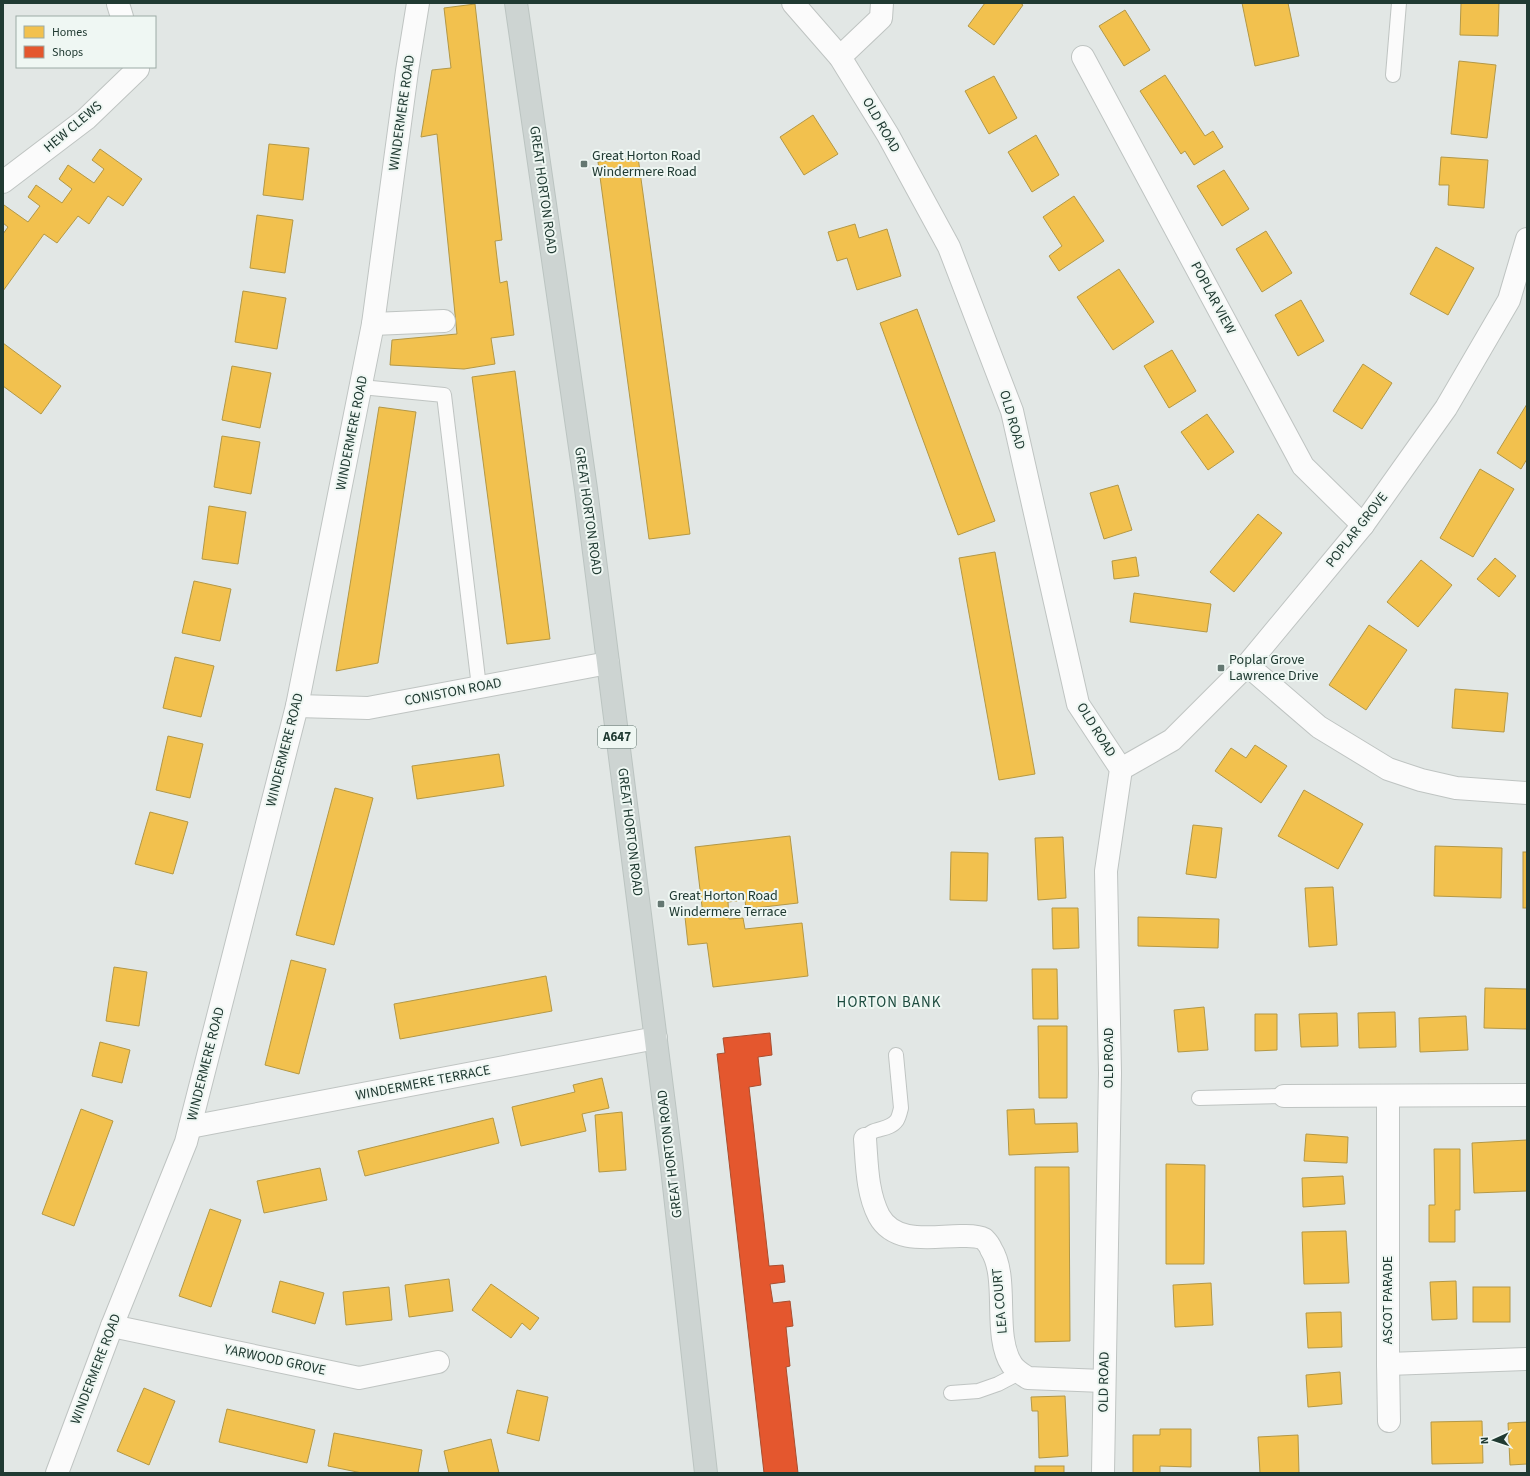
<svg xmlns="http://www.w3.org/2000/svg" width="1530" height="1476" font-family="'Source Sans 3',sans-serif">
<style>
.homes{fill:#f2c14e;stroke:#b39846}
.shops{fill:#e4572e;stroke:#a94e2f}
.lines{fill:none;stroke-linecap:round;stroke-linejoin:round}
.service-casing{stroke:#bfc4c2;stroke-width:16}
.minor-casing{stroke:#bfc4c2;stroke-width:24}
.primary-casing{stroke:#bbc4c1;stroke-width:24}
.service{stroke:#fbfbfb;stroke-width:14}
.minor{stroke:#fbfbfb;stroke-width:22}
.primary{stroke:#cdd4d2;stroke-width:22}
.poi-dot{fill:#647771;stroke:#eff7f3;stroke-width:1.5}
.labels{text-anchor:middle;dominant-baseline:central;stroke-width:4;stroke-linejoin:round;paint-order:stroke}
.shield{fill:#eff7f3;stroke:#5e736c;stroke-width:1}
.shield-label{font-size:13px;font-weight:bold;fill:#203a32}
.street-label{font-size:14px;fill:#203a32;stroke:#eff7f3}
.poi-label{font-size:14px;fill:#203a32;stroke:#eff7f3;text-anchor:start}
.neighbourhood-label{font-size:15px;letter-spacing:1px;fill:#1d4b3f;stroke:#eff7f3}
</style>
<rect width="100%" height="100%" fill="#e2e7e5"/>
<g class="homes">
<polygon points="985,3 1020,3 1023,5 994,45 968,26"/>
<polygon points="1242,3 1288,3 1299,56 1255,66"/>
<polygon points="1461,3 1499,3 1498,36 1460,35"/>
<polygon points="475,4 502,240 495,241 500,283 507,281 514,335 491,338 495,364 464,369 390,365 392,340 457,334 437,134 421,137 432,70 451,68 444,8"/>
<polygon points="1125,10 1150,50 1124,66 1099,26"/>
<polygon points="1459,61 1496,65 1487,138 1451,134"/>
<polygon points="1165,75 1205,136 1213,131 1223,147 1194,165 1185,151 1181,154 1140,91"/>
<polygon points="994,76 1017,118 989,134 965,91"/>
<polygon points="813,115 838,154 804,175 780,137"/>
<polygon points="1036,135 1059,175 1032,192 1008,152"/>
<polygon points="269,144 309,148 303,200 263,195"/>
<polygon points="100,149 142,179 123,206 108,196 89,224 78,216 57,243 44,234 3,291 3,234 8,227 3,223 3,206 4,205 28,222 40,206 28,197 36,185 62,203 72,189 59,179 68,165 94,183 104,169 92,160"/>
<polygon points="638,157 690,534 649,539 598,162"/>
<polygon points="1441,157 1488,160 1484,208 1448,205 1449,185 1439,185"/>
<polygon points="1224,170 1249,209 1222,226 1197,186"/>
<polygon points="1074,196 1104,241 1059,271 1049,256 1062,246 1043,217"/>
<polygon points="257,215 293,220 285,273 250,268"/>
<polygon points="855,224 859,238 887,229 901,276 857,290 847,258 837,261 828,232"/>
<polygon points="1266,231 1292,273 1262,292 1236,249"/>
<polygon points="1436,247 1474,268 1448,315 1410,294"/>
<polygon points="1119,269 1154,322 1113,350 1077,297"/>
<polygon points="243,291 286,298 277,349 235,342"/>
<polygon points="1301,300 1324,341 1298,356 1275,315"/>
<polygon points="917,309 995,521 958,535 880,323"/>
<polygon points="3,343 61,386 41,414 3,386"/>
<polygon points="1172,350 1196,391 1169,408 1144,366"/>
<polygon points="1363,364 1392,383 1362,429 1333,411"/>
<polygon points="232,366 271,373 260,428 222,420"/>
<polygon points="515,371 550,639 507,644 472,377"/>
<polygon points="1527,404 1527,459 1521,469 1497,453"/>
<polygon points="379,407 416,412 378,663 336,671"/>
<polygon points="1207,414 1234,452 1208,470 1181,432"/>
<polygon points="222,436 260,442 251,494 214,487"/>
<polygon points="1480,469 1514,489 1473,557 1440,538"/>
<polygon points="1118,485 1132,530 1104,539 1090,493"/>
<polygon points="209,506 246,512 238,564 202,559"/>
<polygon points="1258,514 1282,533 1234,592 1210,572"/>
<polygon points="995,552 1035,774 999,780 959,558"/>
<polygon points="1136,557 1139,576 1114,579 1112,561"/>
<polygon points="1495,558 1516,576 1499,597 1477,579"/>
<polygon points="1421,560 1452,585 1418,627 1387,602"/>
<polygon points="194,581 231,589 220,641 182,633"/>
<polygon points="1134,593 1211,604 1207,632 1130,622"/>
<polygon points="1369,625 1407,650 1366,710 1329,685"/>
<polygon points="175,657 214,666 201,717 163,708"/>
<polygon points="1455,689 1508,693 1504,732 1452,728"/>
<polygon points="168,736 203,744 190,798 156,790"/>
<polygon points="1255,745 1287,766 1261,803 1215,771 1231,748 1246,758"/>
<polygon points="499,754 504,786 417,799 412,766"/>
<polygon points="335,788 373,798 334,945 296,935"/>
<polygon points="1304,790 1363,824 1338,869 1278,836"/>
<polygon points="150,812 188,822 173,874 135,864"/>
<polygon points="1193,825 1222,828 1216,878 1186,874"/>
<polygon points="790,836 798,903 746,909 745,900 728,902 729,919 743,918 745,929 802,923 808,976 713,987 707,943 688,945 685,917 703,915 695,847"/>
<polygon points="1063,837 1066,898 1038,900 1035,838"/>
<polygon points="1435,846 1502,848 1501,898 1434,896"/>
<polygon points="951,852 988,853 987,901 950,900"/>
<rect x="1523" y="852" width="4" height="56"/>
<polygon points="1333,887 1337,945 1309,947 1305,888"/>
<polygon points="1052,908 1078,908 1079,948 1053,949"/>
<polygon points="1138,917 1219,919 1218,948 1138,946"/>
<polygon points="291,960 326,969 299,1074 265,1065"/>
<polygon points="114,967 147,972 139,1026 106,1021"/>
<polygon points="1032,969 1057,969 1058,1019 1033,1019"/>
<polygon points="546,976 552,1011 400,1039 394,1004"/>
<polygon points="1485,988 1527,989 1527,1029 1484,1028"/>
<polygon points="1204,1007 1208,1050 1178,1052 1174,1010"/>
<polygon points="1395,1012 1396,1047 1359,1048 1358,1013"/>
<polygon points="1337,1013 1338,1046 1301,1047 1299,1014"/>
<polygon points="1255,1014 1277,1014 1277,1050 1255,1051"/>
<polygon points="1466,1016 1468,1050 1420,1052 1419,1018"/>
<polygon points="1038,1026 1067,1026 1067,1098 1039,1098"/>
<polygon points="100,1042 130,1050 122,1083 92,1076"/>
<polygon points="602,1078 609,1108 582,1114 586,1131 521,1146 512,1107 575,1092 573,1085"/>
<polygon points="81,1109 113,1121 74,1226 42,1214"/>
<polygon points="1034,1109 1035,1124 1077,1123 1078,1152 1009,1155 1007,1110"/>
<polygon points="622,1112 626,1170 599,1172 595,1115"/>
<polygon points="493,1118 499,1143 365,1176 358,1151"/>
<polygon points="1306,1134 1348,1137 1347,1163 1304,1161"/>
<polygon points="1527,1140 1527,1191 1474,1193 1472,1143"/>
<polygon points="1434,1149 1460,1149 1460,1210 1455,1210 1455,1242 1429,1242 1429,1205 1435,1205"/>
<polygon points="1166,1164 1205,1165 1204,1264 1166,1264"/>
<polygon points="1035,1167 1069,1167 1070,1341 1035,1342"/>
<polygon points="320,1168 327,1200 264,1213 257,1181"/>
<polygon points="1343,1176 1345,1204 1303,1207 1302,1178"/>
<polygon points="210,1209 241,1220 211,1307 179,1296"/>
<polygon points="1346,1231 1349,1283 1304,1284 1302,1232"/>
<polygon points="449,1279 453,1311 409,1317 405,1285"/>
<polygon points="280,1281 324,1293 315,1324 272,1312"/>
<polygon points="1456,1281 1457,1319 1432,1320 1430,1282"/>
<polygon points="1211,1283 1213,1325 1175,1327 1173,1285"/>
<polygon points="491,1284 539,1318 530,1330 522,1323 511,1338 472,1310"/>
<polygon points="389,1287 392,1320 346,1325 343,1292"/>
<rect x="1473" y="1287" width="37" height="35"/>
<polygon points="1341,1312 1342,1347 1308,1348 1306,1313"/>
<polygon points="1340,1372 1342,1404 1308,1407 1306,1375"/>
<polygon points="144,1388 175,1401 149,1465 117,1451"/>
<polygon points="517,1390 548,1397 539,1441 507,1433"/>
<polygon points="1065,1396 1068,1456 1039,1458 1038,1411 1032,1411 1031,1397"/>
<polygon points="227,1409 315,1430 307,1463 219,1442"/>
<polygon points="1482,1421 1483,1463 1432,1464 1431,1422"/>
<polygon points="1527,1422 1527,1464 1510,1465 1508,1423"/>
<polygon points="1160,1429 1191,1429 1191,1467 1160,1466 1160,1473 1133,1473 1133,1435 1160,1435"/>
<polygon points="334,1433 422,1450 418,1473 362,1473 328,1466"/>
<polygon points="1298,1435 1299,1473 1260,1473 1258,1437"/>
<polygon points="491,1439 499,1473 449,1473 444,1451"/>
<rect x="1035" y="1466" width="29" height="7"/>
</g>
<polygon class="shops" points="770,1033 772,1055 758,1057 761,1085 749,1087 769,1266 783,1265 785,1282 770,1284 773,1303 790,1301 793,1326 786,1327 790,1366 786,1367 798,1473 764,1473 717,1054 725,1053 723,1038"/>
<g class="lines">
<defs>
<g id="service">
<polyline points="1393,75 1399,3"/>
<polyline points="361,387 444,395 479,687"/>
<polyline points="1199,1098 1284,1096"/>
<path d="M865 1139C871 1126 889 1132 897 1120 899 1117 900 1112 901 1108L896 1055"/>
<polyline points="951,1393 978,1391 998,1384 1019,1373"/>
</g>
<g id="minor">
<polyline points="793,3 840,57 888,135 949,247 1012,411 1078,704 1121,769 1106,871 1110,1073 1103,1473"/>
<polyline points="118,4 122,17"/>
<polyline points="840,57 881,18 882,3"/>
<polyline points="1083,57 1303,466 1363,525"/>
<polyline points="3,182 86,119 138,69 137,67"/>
<polyline points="373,324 444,321"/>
<polyline points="1247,665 1319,727 1388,769 1421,780 1456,788 1527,793"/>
<polyline points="297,706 368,708 608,663"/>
<polyline points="1121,769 1172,740 1247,665 1363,525 1446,408 1509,300 1527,239"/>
<polyline points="1284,1096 1527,1095"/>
<polyline points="1388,1096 1388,1364 1527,1359"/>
<polyline points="190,1127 656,1038"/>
<path d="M865 1139C867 1165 867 1193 879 1216 895 1245 933 1236 960 1236 967 1236 977 1235 984 1239 986 1241 990 1246 991 1249 1010 1279 992 1335 1012 1365 1016 1371 1022 1374 1028 1378L1103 1381"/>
<polyline points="112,1326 359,1378 438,1362"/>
<polyline points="1388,1364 1389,1421"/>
<polyline points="57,1473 112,1326 186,1142 297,706 373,324 407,71 418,3"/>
</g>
<polyline id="primary" points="516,3 586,489 671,1159 706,1473"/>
</defs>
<use href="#service" class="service-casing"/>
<use href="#minor" class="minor-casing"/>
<use href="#primary" class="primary-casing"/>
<use href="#service" class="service"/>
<use href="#minor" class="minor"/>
<use href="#primary" class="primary"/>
</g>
<g class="poi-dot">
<rect x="580" y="160" width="8" height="8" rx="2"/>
<rect x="1217" y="664" width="8" height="8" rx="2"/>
<rect x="657" y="900" width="8" height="8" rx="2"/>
</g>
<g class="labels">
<rect class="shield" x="598" y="726" width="38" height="22" rx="3"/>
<g class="shield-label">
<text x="617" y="737">A647</text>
</g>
<g class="street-label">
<text transform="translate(402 113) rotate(-82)">WINDERMERE ROAD</text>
<text transform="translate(881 125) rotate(60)">OLD ROAD</text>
<text transform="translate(73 127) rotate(-40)">HEW CLEWS</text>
<text transform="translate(543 190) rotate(82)">GREAT HORTON ROAD</text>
<text transform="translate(1213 298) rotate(62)">POPLAR VIEW</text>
<text transform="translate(1012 420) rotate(74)">OLD ROAD</text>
<text transform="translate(352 433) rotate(-79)">WINDERMERE ROAD</text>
<text transform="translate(588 511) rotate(82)">GREAT HORTON ROAD</text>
<text transform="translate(1357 530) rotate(-52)">POPLAR GROVE</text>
<text transform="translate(453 692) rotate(-11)">CONISTON ROAD</text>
<text transform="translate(1096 730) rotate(58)">OLD ROAD</text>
<text transform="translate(285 750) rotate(-76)">WINDERMERE ROAD</text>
<text transform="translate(630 832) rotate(83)">GREAT HORTON ROAD</text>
<text transform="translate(1109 1058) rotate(-90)">OLD ROAD</text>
<text transform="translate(206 1064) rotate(-76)">WINDERMERE ROAD</text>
<text transform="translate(423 1083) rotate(-11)">WINDERMERE TERRACE</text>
<text transform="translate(670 1154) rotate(-97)">GREAT HORTON ROAD</text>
<text transform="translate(1388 1300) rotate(-90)">ASCOT PARADE</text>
<text transform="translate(1000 1301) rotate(-95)">LEA COURT</text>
<text transform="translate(275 1360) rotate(12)">YARWOOD GROVE</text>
<text transform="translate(96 1369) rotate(-69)">WINDERMERE ROAD</text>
<text transform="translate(1104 1382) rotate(-89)">OLD ROAD</text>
</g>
<g class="poi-label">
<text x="592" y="156">Great Horton Road<tspan x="592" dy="16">Windermere Road</tspan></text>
<text x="1229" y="660">Poplar Grove<tspan x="1229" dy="16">Lawrence Drive</tspan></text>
<text x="669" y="896">Great Horton Road<tspan x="669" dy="16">Windermere Terrace</tspan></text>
</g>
<g class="neighbourhood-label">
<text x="889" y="1002">HORTON BANK</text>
</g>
</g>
<rect width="1530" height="1476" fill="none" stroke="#203a32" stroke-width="8"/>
<rect x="16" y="16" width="140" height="52" fill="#eff7f3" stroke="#9caba6"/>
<rect x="24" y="26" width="20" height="12" fill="#f2c14e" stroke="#9caba6"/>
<text x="52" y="36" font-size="12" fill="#203a32">Homes</text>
<rect x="24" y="46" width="20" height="12" fill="#e4572e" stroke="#9caba6"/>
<text x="52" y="56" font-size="12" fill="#203a32">Shops</text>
<g transform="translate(1494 1440) rotate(267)" stroke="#eff7f3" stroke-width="3" paint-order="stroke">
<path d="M0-3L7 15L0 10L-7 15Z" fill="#203a32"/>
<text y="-6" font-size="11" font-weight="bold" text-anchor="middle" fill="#203a32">N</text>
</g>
</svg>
